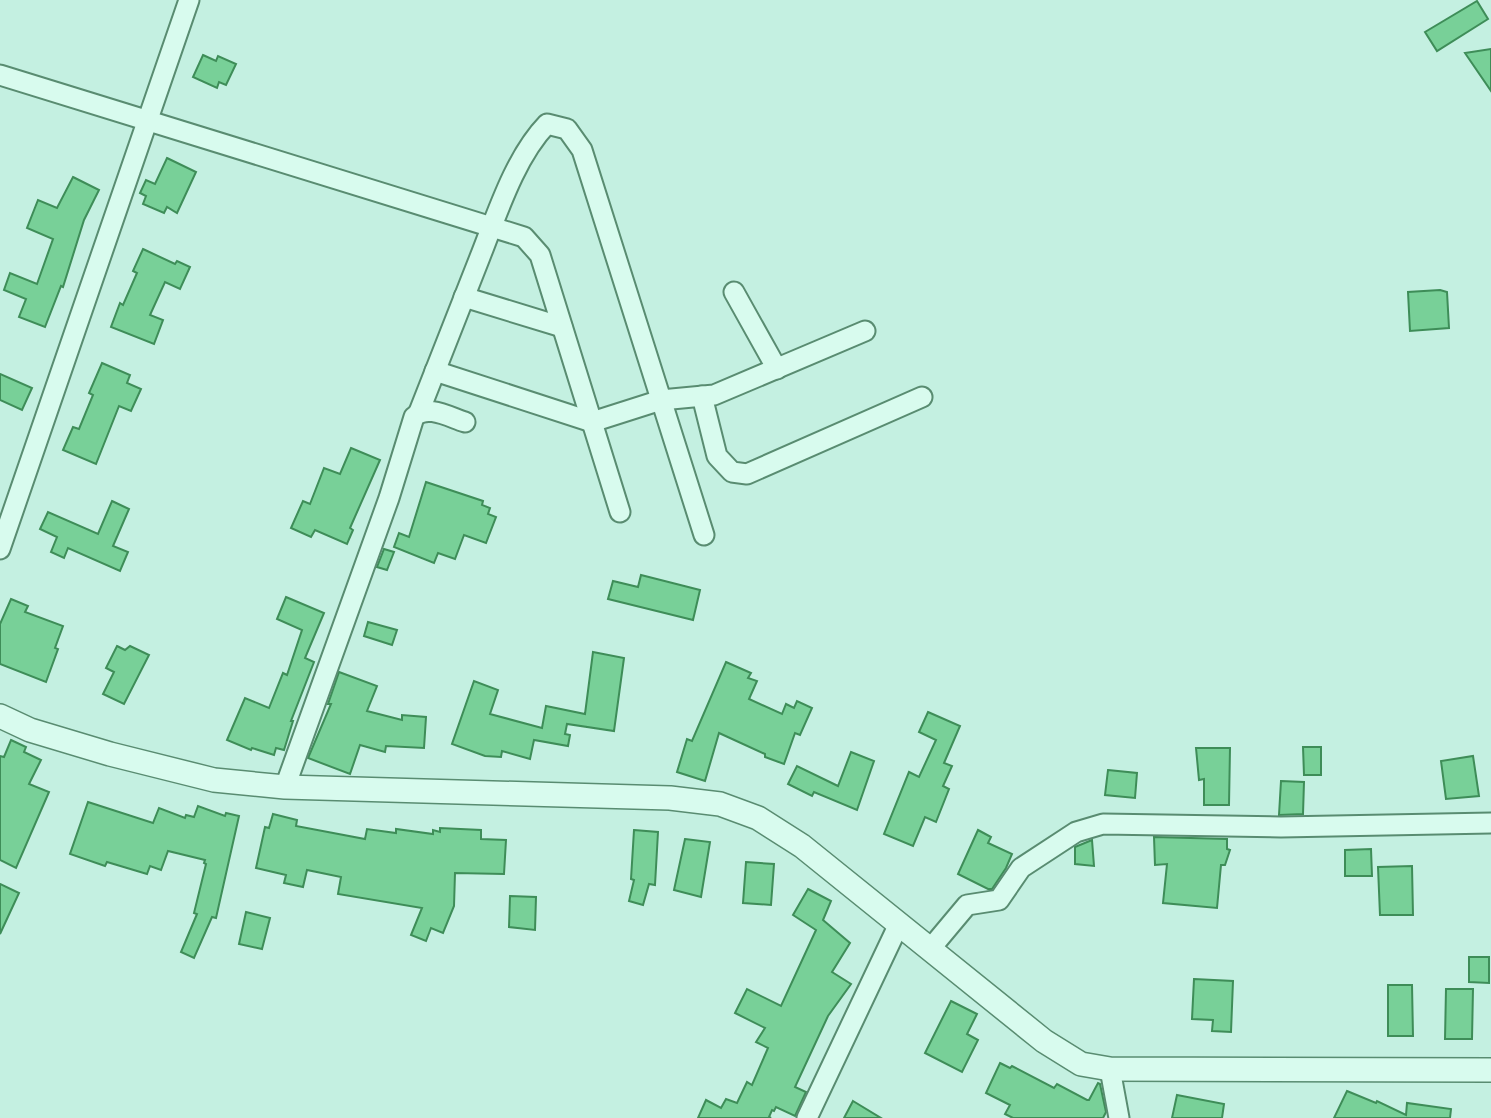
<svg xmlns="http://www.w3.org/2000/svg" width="1491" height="1118" font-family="'Playfair Display',serif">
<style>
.building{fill:#78d098;stroke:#3e8d58;stroke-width:2}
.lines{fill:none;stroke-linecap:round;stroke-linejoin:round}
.minor-casing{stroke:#598c71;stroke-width:23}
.tertiary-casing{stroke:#598c71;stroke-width:26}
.minor{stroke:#d8fbee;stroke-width:19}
.tertiary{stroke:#d8fbee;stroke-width:23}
</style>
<rect width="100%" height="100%" fill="#c4f0e1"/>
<g class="building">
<polygon points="1477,1 1488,19 1437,51 1425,32"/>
<polygon points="1491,49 1491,91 1465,53"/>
<polygon points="203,55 216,61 218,56 236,64 226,85 219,82 217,88 193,77"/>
<polygon points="167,158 196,172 177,213 167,207 164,213 143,204 146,196 140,193 146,180 155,184"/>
<polygon points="73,177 99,190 84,220 63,287 61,286 45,327 19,317 26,299 4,290 10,273 37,284 53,239 27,228 38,200 57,208"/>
<polygon points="143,249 175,264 177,261 190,267 180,289 165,282 150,315 163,320 154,344 111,327 120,303 123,305 137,273 133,271"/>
<polygon points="1440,290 1447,292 1449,328 1410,331 1408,292"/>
<polygon points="102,363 130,375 127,383 141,389 131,411 119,406 96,464 63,450 73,427 79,429 93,395 89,393"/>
<polygon points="0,374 32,388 22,410 0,400"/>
<polygon points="351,448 380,460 350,528 353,530 347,544 315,530 311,537 291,528 303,501 310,504 324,468 340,474"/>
<polygon points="426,482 483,501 482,505 490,508 488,514 496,517 486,543 464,535 455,559 438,553 434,563 394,547 399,533 409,537"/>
<polygon points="112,501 129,509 113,546 128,552 120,571 68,548 64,558 51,552 57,537 40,529 48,512 98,534"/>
<polygon points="384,549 394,552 387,570 377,567"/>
<polygon points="641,575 700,590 693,620 608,599 613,581 638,587"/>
<polygon points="286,597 324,613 305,658 314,662 291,721 293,721 284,750 276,748 274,755 252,748 251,750 227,740 245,698 269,708 283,673 287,675 302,630 277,619"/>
<polygon points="11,599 28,606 25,612 63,626 55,648 58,649 46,682 0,664 0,624"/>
<polygon points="368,622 397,630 392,645 364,636"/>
<polygon points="117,646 125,650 130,646 149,655 124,704 103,694 114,672 106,668"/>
<polygon points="593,652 624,658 614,731 567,724 565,734 570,735 568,746 534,740 530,759 502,751 501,757 485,756 452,744 474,681 498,690 490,714 542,728 546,706 585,714"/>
<polygon points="726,662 751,673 748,678 757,681 749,699 782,714 786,704 794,708 797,701 812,708 800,735 795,733 784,764 765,757 765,754 719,733 705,781 677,772 687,739 692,741"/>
<polygon points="339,672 377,686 367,711 402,720 402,715 426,717 424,748 386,746 385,752 360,745 350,774 308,758 331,704 328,704"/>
<polygon points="928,712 960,726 944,763 952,766 943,786 949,789 936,822 925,817 913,846 884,834 909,772 919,777 936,740 919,732"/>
<polygon points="11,740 26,747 24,752 41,760 29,784 49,792 16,868 0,860 0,756 4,757"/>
<polygon points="1303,747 1321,747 1321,775 1304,775"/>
<polygon points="1196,748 1230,748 1229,805 1204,805 1204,779 1199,780"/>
<polygon points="851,752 874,761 857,810 814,792 812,796 788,784 797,766 838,786"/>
<polygon points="1473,756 1479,796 1446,799 1441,761"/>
<polygon points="1108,770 1137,773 1135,798 1105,795"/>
<polygon points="1281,781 1304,782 1303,814 1279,815"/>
<polygon points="88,802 153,823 159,808 185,818 186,815 194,817 198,806 225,816 226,813 239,816 216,918 212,917 194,958 181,952 197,914 194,913 206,864 204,863 205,860 168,851 161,870 150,866 147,874 107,862 105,866 70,854"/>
<polygon points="273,814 297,820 296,826 365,839 367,829 396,833 396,829 433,834 433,830 440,832 440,828 481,830 481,839 506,840 504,874 455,873 454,906 443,933 431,928 426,941 411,935 422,908 338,894 341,877 307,870 303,887 284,883 286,875 256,868 265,827 269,828"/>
<polygon points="634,830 658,832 655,885 649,884 643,905 629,901 634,880 631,879"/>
<polygon points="978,830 991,837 988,843 1012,854 1006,868 992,889 988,889 958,874"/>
<polygon points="1154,837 1227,839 1227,849 1230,850 1225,865 1221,865 1217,908 1163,903 1167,864 1155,865"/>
<polygon points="685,839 710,842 701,897 674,890"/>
<polygon points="1092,840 1094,866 1075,864 1075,847"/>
<polygon points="1371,849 1372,876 1345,876 1345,850"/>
<polygon points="746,862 774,864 771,905 743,903"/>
<polygon points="1412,866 1413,915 1380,915 1378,867"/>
<polygon points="0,884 19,893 0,934"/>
<polygon points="808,889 831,901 823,920 850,943 832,972 851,984 828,1016 795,1087 806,1092 795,1116 776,1107 774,1111 772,1110 769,1117 771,1118 698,1118 706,1100 721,1108 726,1099 737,1103 747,1082 752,1085 768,1048 756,1042 765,1028 735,1013 747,989 781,1006 816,930 793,915"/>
<polygon points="510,896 536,897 535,930 509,927"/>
<polygon points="246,912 270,918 262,949 239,944"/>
<polygon points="1469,957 1489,957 1489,983 1469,982"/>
<polygon points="1194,979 1233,981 1231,1032 1212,1031 1213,1020 1192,1019"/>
<polygon points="1388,985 1412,985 1413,1036 1388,1036"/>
<polygon points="1446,989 1473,989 1472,1039 1445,1039"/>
<polygon points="951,1001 977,1014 967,1034 978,1040 962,1072 925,1053"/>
<polygon points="1000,1063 1010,1068 1012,1066 1054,1088 1057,1084 1087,1100 1089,1100 1098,1083 1100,1084 1106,1112 1103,1118 1013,1118 1005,1114 1010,1105 986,1093"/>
<polygon points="1347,1091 1376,1103 1377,1101 1406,1115 1407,1103 1451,1109 1450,1118 1334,1118"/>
<polygon points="1177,1095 1224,1104 1222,1118 1172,1118"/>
<polygon points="853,1101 881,1118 844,1118"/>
</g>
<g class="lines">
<defs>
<g id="minor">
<polyline points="0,75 524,237 540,255 620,512"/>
<polyline points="734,292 777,369"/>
<polyline points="464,297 562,327"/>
<polyline points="435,371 592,422 661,400 714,395 865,331"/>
<polyline points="702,396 717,456 732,472 747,474 922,397"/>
<path d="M419 412C439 360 460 309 480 257 497 214 515 157 547 124L567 129 582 150 704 535"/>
<polyline points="0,549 189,0"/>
<path d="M285 787 389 498 414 417C427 404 449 417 465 422"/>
<polyline points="931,948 967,905 999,900 1021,868 1076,832 1103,824 1281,827 1491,823"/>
<polyline points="1110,1069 1119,1118"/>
<polyline points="807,1118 898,926"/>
</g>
<polyline id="tertiary" points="0,716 30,730 110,754 214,780 285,787 670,798 720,804 758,818 802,846 1044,1041 1081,1064 1110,1069 1491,1070"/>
</defs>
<use href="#minor" class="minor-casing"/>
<use href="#tertiary" class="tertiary-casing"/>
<use href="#minor" class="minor"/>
<use href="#tertiary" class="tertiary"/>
</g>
</svg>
